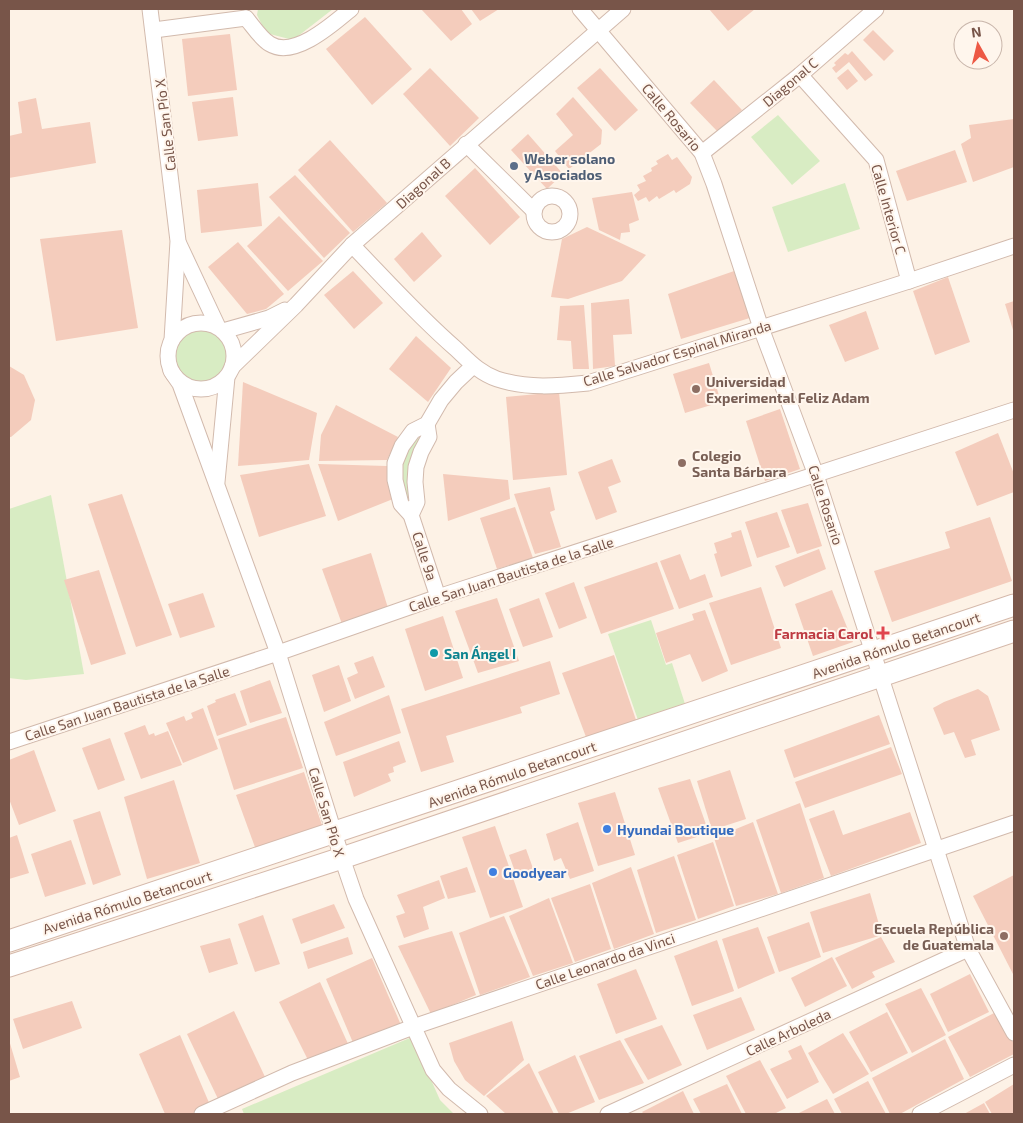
<svg xmlns="http://www.w3.org/2000/svg" width="1023" height="1123" font-family="'Exo 2',sans-serif">
<style>
.green{fill:#d8ecc3}
.building{fill:#f4ccbc}
.lines{fill:none;stroke-linecap:round;stroke-linejoin:round}
.minor-casing{stroke:#d2baad;stroke-width:17}
.secondary-casing{stroke:#d5b9ab;stroke-width:23}
.minor{stroke:#fff;stroke-width:15}
.secondary{stroke:#fff;stroke-width:21}
.service-dot{fill:#5c6f8a;stroke:#fff6ed;stroke-width:2}
.education-dot{fill:#8d6e63;stroke:#fff6ed;stroke-width:2}
.health-dot{fill:#e0444e;stroke:#fff6ed;stroke-width:2}
.culture-dot{fill:#0f9aa8;stroke:#fff6ed;stroke-width:2}
.shop-dot{fill:#3f7fe0;stroke:#fff6ed;stroke-width:2}
.labels{text-anchor:middle;dominant-baseline:central;stroke-width:4;stroke-linejoin:round;paint-order:stroke}
.street-label{font-size:14px;fill:#785549;stroke:#fff6ed}
.service-label{font-size:14px;font-weight:bold;fill:#4e5e75;stroke:#fff6ed;text-anchor:start}
.education-label{font-size:14px;font-weight:bold;fill:#785e54;stroke:#fff6ed;text-anchor:start}
.health-label{font-size:14px;font-weight:bold;fill:#be3a42;stroke:#fff6ed;text-anchor:end}
.culture-label{font-size:14px;font-weight:bold;fill:#0d838f;stroke:#fff6ed;text-anchor:start}
.shop-label{font-size:14px;font-weight:bold;fill:#366cbe;stroke:#fff6ed;text-anchor:start}
</style>
<rect width="100%" height="100%" fill="#fdf2e6"/>
<g class="green">
<polygon points="258,9 333,9 293,40 266,33 257,15"/>
<polygon points="778,115 820,161 792,185 751,137"/>
<polygon points="845,183 860,229 788,252 772,207"/>
<circle cx="202" cy="356" r="26"/>
<polygon points="425,432 415,466 408,505 397,468 407,449"/>
<polygon points="51,495 84,674 26,680 9,678 9,509"/>
<polygon points="651,620 666,665 672,663 685,704 638,720 608,634"/>
<polygon points="412,1037 440,1100 454,1114 244,1114 242,1109"/>
</g>
<g class="building">
<polygon points="421,9 461,9 472,24 451,41"/>
<polygon points="471,9 499,9 480,21"/>
<polygon points="709,9 755,9 728,31"/>
<polygon points="365,17 412,69 372,105 326,49"/>
<polygon points="873,30 894,51 884,61 863,40"/>
<polygon points="230,34 237,90 188,96 182,39"/>
<polygon points="852,51 873,75 865,81 849,62 836,73 832,68 836,65 834,63 845,53 848,55"/>
<polygon points="430,68 479,118 450,146 403,94"/>
<polygon points="600,68 638,110 615,131 577,88"/>
<polygon points="848,69 858,81 847,90 837,78"/>
<polygon points="714,80 742,110 717,131 690,103"/>
<polygon points="233,97 238,136 198,141 192,102"/>
<polygon points="573,97 602,130 601,144 569,169 555,151 573,135 556,114"/>
<polygon points="36,98 42,129 90,122 96,163 9,178 9,136 22,133 18,102"/>
<polygon points="1014,119 1014,167 973,182 961,144 971,138 969,125"/>
<polygon points="528,134 563,174 547,189 511,150"/>
<polygon points="330,140 387,203 353,232 298,170"/>
<polygon points="955,150 967,182 907,201 896,171"/>
<polygon points="668,154 672,160 677,157 692,177 690,184 676,193 674,190 659,199 657,196 649,202 646,197 638,201 634,195 640,190 637,185 646,181 643,176 652,171 651,168 658,164 656,161"/>
<polygon points="475,168 520,217 490,245 445,196"/>
<polygon points="295,175 350,233 324,258 269,197"/>
<polygon points="258,183 262,226 201,233 197,190"/>
<polygon points="632,192 639,220 629,224 630,232 621,233 620,240 599,230 592,198"/>
<polygon points="279,216 323,261 288,291 247,246"/>
<polygon points="587,227 646,255 622,281 568,299 551,297 562,239"/>
<polygon points="122,230 138,328 56,341 40,239"/>
<polygon points="422,232 442,256 414,282 394,259"/>
<polygon points="238,242 284,294 266,309 247,314 208,267"/>
<polygon points="737,270 753,317 681,339 668,294"/>
<polygon points="353,271 383,303 354,329 324,295"/>
<polygon points="948,277 970,342 935,355 913,291"/>
<polygon points="629,299 632,334 613,335 615,366 593,369 591,303"/>
<polygon points="1014,301 1014,329 1013,330 1005,304"/>
<polygon points="584,305 589,369 573,369 571,341 557,340 560,306"/>
<polygon points="866,311 879,349 845,362 829,325"/>
<polygon points="416,336 451,368 428,402 389,369"/>
<polygon points="709,363 721,402 685,413 673,374"/>
<polygon points="9,366 24,375 35,400 31,420 11,437 9,437"/>
<polygon points="243,382 317,413 309,460 238,466"/>
<polygon points="559,392 567,475 513,480 506,397"/>
<polygon points="336,405 398,437 387,460 319,461 321,435"/>
<polygon points="780,409 800,469 765,481 746,421"/>
<polygon points="998,433 1014,474 1014,492 977,506 955,452"/>
<polygon points="612,459 621,482 608,487 617,512 596,520 578,472"/>
<polygon points="309,464 326,516 259,537 240,475"/>
<polygon points="318,464 387,466 393,499 338,521"/>
<polygon points="443,474 508,480 510,499 448,521"/>
<polygon points="550,487 555,510 550,512 561,547 535,554 514,494"/>
<polygon points="122,494 172,635 136,647 88,504"/>
<polygon points="808,503 822,546 797,554 781,510"/>
<polygon points="515,507 533,558 497,569 480,518"/>
<polygon points="777,512 790,547 757,558 745,522"/>
<polygon points="990,517 1012,581 892,622 874,571 950,548 945,532"/>
<polygon points="741,530 752,566 721,577 714,554 717,553 714,543 732,537 731,533"/>
<polygon points="819,549 826,569 784,587 775,566"/>
<polygon points="371,553 388,608 342,624 322,569"/>
<polygon points="680,554 690,580 705,574 713,597 679,609 660,561"/>
<polygon points="657,562 674,609 601,634 584,587"/>
<polygon points="99,570 126,654 91,665 64,580"/>
<polygon points="574,582 587,618 559,629 545,593"/>
<polygon points="761,587 781,648 731,665 709,603"/>
<polygon points="832,590 853,642 813,656 795,604"/>
<polygon points="203,593 215,627 180,638 168,604"/>
<polygon points="497,598 519,661 478,673 455,611"/>
<polygon points="539,598 553,637 523,647 509,609"/>
<polygon points="705,610 728,671 702,682 690,654 666,663 656,633 694,620 692,614"/>
<polygon points="443,616 463,678 425,691 405,629"/>
<polygon points="614,655 636,720 586,737 562,673"/>
<polygon points="373,656 385,687 355,699 347,678 358,673 354,663"/>
<polygon points="550,661 560,694 520,707 522,713 446,736 454,762 421,772 401,709"/>
<polygon points="339,665 351,701 324,712 312,675"/>
<polygon points="270,680 282,713 250,723 240,691"/>
<polygon points="978,689 988,696 1000,730 971,740 976,755 965,758 954,732 944,735 933,708 944,702"/>
<polygon points="235,693 247,725 217,736 207,706 216,702 215,700"/>
<polygon points="389,695 401,733 336,756 324,722"/>
<polygon points="203,708 218,749 183,763 166,723 184,716 186,721 193,718 191,713"/>
<polygon points="879,715 890,744 794,778 784,750"/>
<polygon points="286,717 303,768 234,790 218,739"/>
<polygon points="145,725 149,735 154,733 155,736 168,731 182,765 141,779 124,733"/>
<polygon points="110,738 125,780 98,790 82,748"/>
<polygon points="399,741 406,762 393,767 394,772 388,774 391,781 354,797 343,762"/>
<polygon points="891,747 902,774 805,808 795,782"/>
<polygon points="34,750 56,811 19,825 9,799 9,760"/>
<polygon points="730,770 746,819 712,830 697,781"/>
<polygon points="304,772 323,828 256,850 236,795"/>
<polygon points="690,779 709,833 678,843 658,788"/>
<polygon points="174,780 200,863 147,879 124,797"/>
<polygon points="615,792 635,855 598,866 578,803"/>
<polygon points="800,803 824,878 781,893 756,820"/>
<polygon points="834,810 843,835 910,812 921,843 831,876 809,819"/>
<polygon points="100,811 121,875 93,885 73,820"/>
<polygon points="578,822 594,871 570,879 561,858 554,861 546,834"/>
<polygon points="753,822 778,894 736,906 714,838"/>
<polygon points="495,826 523,907 490,918 462,837"/>
<polygon points="17,835 29,873 9,879 9,838"/>
<polygon points="71,840 86,884 45,897 31,854"/>
<polygon points="713,842 734,906 698,919 677,855"/>
<polygon points="526,849 534,871 517,877 509,855"/>
<polygon points="674,856 696,920 656,933 637,870"/>
<polygon points="467,867 476,892 448,899 440,876"/>
<polygon points="631,867 654,934 614,949 592,883"/>
<polygon points="1014,875 1014,976 973,896"/>
<polygon points="439,880 445,898 423,907 429,929 404,938 396,916 405,913 397,895"/>
<polygon points="590,884 611,949 575,962 551,898"/>
<polygon points="870,893 882,935 823,953 810,912"/>
<polygon points="549,898 573,963 533,976 509,916"/>
<polygon points="334,904 345,928 301,944 292,919"/>
<polygon points="263,915 280,964 255,972 238,924"/>
<polygon points="504,916 530,977 480,995 459,933"/>
<polygon points="809,922 821,957 779,972 767,937"/>
<polygon points="758,927 775,973 738,989 722,939"/>
<polygon points="452,931 476,995 431,1014 398,946"/>
<polygon points="348,937 353,954 308,969 303,952"/>
<polygon points="881,937 895,962 872,972 875,977 852,989 835,958"/>
<polygon points="230,938 238,964 209,973 200,946"/>
<polygon points="717,940 734,991 692,1006 674,956"/>
<polygon points="832,957 847,986 805,1007 791,978"/>
<polygon points="372,958 401,1025 354,1045 326,979"/>
<polygon points="636,969 657,1019 616,1034 597,984"/>
<polygon points="970,974 989,1012 948,1032 930,994"/>
<polygon points="320,982 349,1046 310,1064 279,1002"/>
<polygon points="921,988 946,1035 912,1053 885,1004"/>
<polygon points="741,997 755,1030 707,1050 693,1015"/>
<polygon points="72,1001 82,1028 23,1049 13,1019"/>
<polygon points="234,1011 266,1079 219,1101 187,1034"/>
<polygon points="887,1012 908,1053 871,1072 849,1032"/>
<polygon points="996,1012 1014,1044 1014,1054 970,1077 948,1037"/>
<polygon points="512,1021 524,1060 484,1096 465,1080 454,1061 449,1043"/>
<polygon points="662,1025 682,1065 648,1080 624,1039"/>
<polygon points="843,1033 869,1074 833,1094 808,1053"/>
<polygon points="180,1035 210,1105 191,1114 165,1114 139,1054"/>
<polygon points="945,1039 964,1079 900,1114 890,1114 872,1078"/>
<polygon points="9,1040 20,1077 9,1081"/>
<polygon points="620,1040 644,1083 599,1100 579,1056"/>
<polygon points="801,1045 819,1082 787,1099 770,1069 792,1059 788,1051"/>
<polygon points="575,1055 595,1102 566,1114 559,1114 538,1072"/>
<polygon points="760,1060 786,1108 774,1114 746,1114 726,1076"/>
<polygon points="529,1063 554,1114 506,1114 486,1096"/>
<polygon points="868,1081 886,1114 842,1114 834,1099"/>
<polygon points="727,1084 742,1114 701,1114 693,1099"/>
<polygon points="1014,1084 1014,1114 992,1114 985,1102"/>
<polygon points="683,1091 694,1114 644,1114 642,1112"/>
<polygon points="827,1099 835,1114 797,1114"/>
<polygon points="984,1103 990,1114 964,1114"/>
</g>
<g class="lines">
<defs>
<g id="minor">
<polyline points="150,9 178,241 172,340"/>
<polyline points="580,9 702,153 714,184 761,328 816,475 968,949 1014,1033"/>
<path d="M246 18C253 26 261 39 270 44 294 59 333 24 351 9"/>
<polyline points="154,30 246,18"/>
<polyline points="800,75 876,160 909,281"/>
<polyline points="466,144 534,211"/>
<polyline points="702,153 800,75 876,9"/>
<circle cx="552" cy="214" r="18"/>
<polyline points="179,244 218,327"/>
<path d="M352 245C386 280 418 316 455 348 468 360 479 373 497 379 527 389 558 386 588 383L909 281 1014 246"/>
<circle cx="201" cy="356" r="33"/>
<polyline points="223,331 269,318 285,310"/>
<polyline points="232,367 296,305 352,245 623,9"/>
<polyline points="171,371 180,384 278,653 342,858 356,899 433,1070 449,1089 480,1114"/>
<polyline points="217,482 227,377"/>
<polyline points="411,515 417,502 415,482 416,467 421,452 429,437 427,424"/>
<polyline points="438,597 411,515 401,504 395,480 395,463 402,446 413,431 427,424 441,400 456,382 473,366"/>
<polyline points="9,742 278,653 438,597 1014,410"/>
<polyline points="202,1114 292,1073 413,1027 1014,823"/>
<polyline points="608,1114 968,949"/>
<polyline points="920,1114 1014,1065"/>
</g>
<g id="secondary">
<polyline points="9,941 1014,605"/>
<polyline points="9,966 342,858 1014,631"/>
</g>
</defs>
<use href="#minor" class="minor-casing"/>
<use href="#secondary" class="secondary-casing"/>
<use href="#minor" class="minor"/>
<use href="#secondary" class="secondary"/>
</g>
<circle class="service-dot" cx="514" cy="166" r="5"/>
<g class="education-dot">
<circle cx="696" cy="389" r="5"/>
<circle cx="682" cy="463" r="5"/>
<circle cx="1004" cy="936" r="5"/>
</g>
<path class="health-dot" d="M880.5 625.5h5v5h5v5h-5v5h-5v-5h-5v-5h5z"/>
<circle class="culture-dot" cx="434" cy="653" r="5"/>
<g class="shop-dot">
<circle cx="607" cy="829" r="5"/>
<circle cx="493" cy="872" r="5"/>
</g>
<g class="labels">
<g class="street-label">
<text transform="translate(790 82) rotate(-40)">Diagonal C</text>
<text transform="translate(672 117) rotate(50)">Calle Rosario</text>
<text transform="translate(165 125) rotate(-97)">Calle San Pío X</text>
<text transform="translate(423 183) rotate(-42)">Diagonal B</text>
<text transform="translate(889 209) rotate(74)">Calle Interior C</text>
<text transform="translate(677 353) rotate(-17)">Calle Salvador Espinal Miranda</text>
<text transform="translate(826 505) rotate(72)">Calle Rosario</text>
<text transform="translate(425 556) rotate(72)">Calle 9a</text>
<text transform="translate(511 574) rotate(-18)">Calle San Juan Bautista de la Salle</text>
<text transform="translate(896 645) rotate(-19)">Avenida Rómulo Betancourt</text>
<text transform="translate(127 703) rotate(-18)">Calle San Juan Bautista de la Salle</text>
<text transform="translate(512 774) rotate(-19)">Avenida Rómulo Betancourt</text>
<text transform="translate(327 812) rotate(73)">Calle San Pío X</text>
<text transform="translate(127 902) rotate(-18)">Avenida Rómulo Betancourt</text>
<text transform="translate(605 961) rotate(-19)">Calle Leonardo da Vinci</text>
<text transform="translate(788 1032) rotate(-25)">Calle Arboleda</text>
</g>
<g class="service-label">
<text x="524" y="158">Weber solano<tspan x="524" dy="16">y Asociados</tspan></text>
</g>
<g class="education-label">
<text x="706" y="381">Universidad<tspan x="706" dy="16">Experimental Feliz Adam</tspan></text>
<text x="692" y="455">Colegio<tspan x="692" dy="16">Santa Bárbara</tspan></text>
<text x="994" y="928" text-anchor="end">Escuela República<tspan x="994" dy="16">de Guatemala</tspan></text>
</g>
<g class="health-label">
<text x="873" y="633">Farmacia Carol</text>
</g>
<g class="culture-label">
<text x="444" y="653">San Ángel I</text>
</g>
<g class="shop-label">
<text x="617" y="829">Hyundai Boutique</text>
<text x="503" y="872">Goodyear</text>
</g>
</g>
<rect width="1023" height="1123" fill="none" stroke="#785549" stroke-width="20"/>
<g transform="translate(978 45) rotate(352)"><circle r="24" fill="#fff6ed" stroke="#c9b6ab"/>
<path d="M0-4L9 19L0 12L-9 19Z" fill="#ed5945"/>
<text y="-8" font-size="14" font-weight="bold" text-anchor="middle" fill="#785549">N</text>
</g>
</svg>
